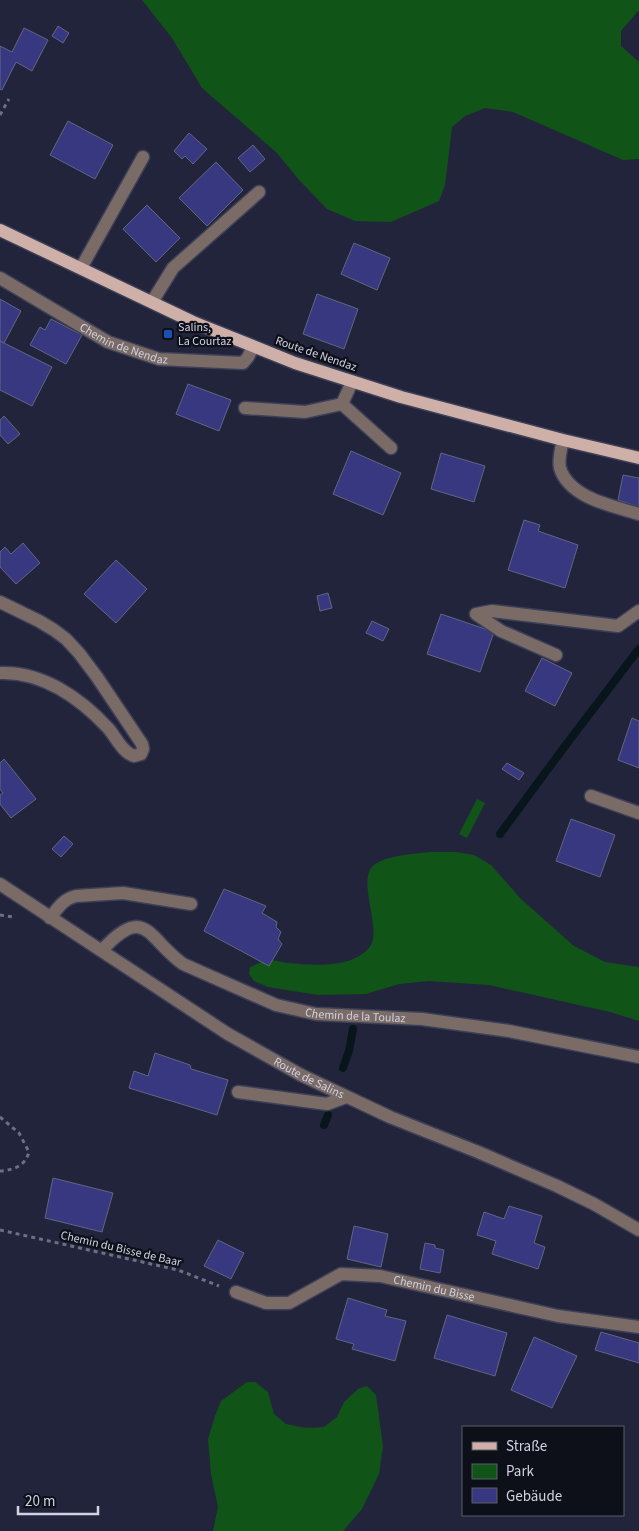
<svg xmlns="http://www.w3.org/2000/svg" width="639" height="1531" font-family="'Source Sans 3',sans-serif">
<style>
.green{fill:#115418}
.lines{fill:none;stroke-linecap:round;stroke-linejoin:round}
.stream{stroke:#08161c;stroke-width:8}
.building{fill:#383880;stroke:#626581}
.minor-casing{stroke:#3e4057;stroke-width:15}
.major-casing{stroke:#3e4057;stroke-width:15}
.path{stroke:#6d6f83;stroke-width:3;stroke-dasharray:4 4;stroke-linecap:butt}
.minor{stroke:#7a6b67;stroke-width:12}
.major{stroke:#ceb0a8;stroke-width:12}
.transit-dot{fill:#1a4fb4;stroke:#0d0f19;stroke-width:2}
.labels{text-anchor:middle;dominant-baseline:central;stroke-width:4.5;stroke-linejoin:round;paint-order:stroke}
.poi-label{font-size:12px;fill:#d0d2e2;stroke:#0d0f19;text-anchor:start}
.street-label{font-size:12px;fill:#d0d2e2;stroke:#0d0f19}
</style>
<rect width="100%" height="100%" fill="#22243c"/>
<g class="green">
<polygon points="142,0 639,0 639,10 621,31 621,46 639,62 639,159 623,160 513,112 485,108 465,116 452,127 445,185 439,201 391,222 355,221 327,209 299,180 277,153 202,88 172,38"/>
<polygon points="477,799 485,803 467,838 459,834"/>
<path d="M430 852H456L474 855 491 865 521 899 574 946 605 962 639 967V1021L610 1012 489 985 429 981 399 984 366 994 318 995 268 987 254 981 249 974 250 967C256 965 263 960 268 960 275 960 281 962 287 963 313 965 349 969 368 949 385 933 355 880 374 865 387 855 414 854 430 852Z"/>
<polygon points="247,1382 255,1382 268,1392 274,1414 286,1424 306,1428 324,1427 337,1417 344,1402 358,1389 367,1386 376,1395 383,1446 379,1474 362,1509 343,1531 213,1531 218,1507 211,1474 208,1439 215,1416 221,1401"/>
</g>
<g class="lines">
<g class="stream">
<polyline points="500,834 565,746 639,649"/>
<polyline points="343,1068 349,1051 353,1029"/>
<polyline points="324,1125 328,1115"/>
</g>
</g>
<g class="building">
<polygon points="58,26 69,33 63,43 52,36"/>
<polygon points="24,28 48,40 32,71 16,62 2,90 0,89 0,46 12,52"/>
<polygon points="68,121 113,145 95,179 50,155"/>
<polygon points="189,133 207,149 193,164 185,156 182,159 174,151"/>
<polygon points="253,145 265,159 250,172 238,158"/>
<polygon points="216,162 243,190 207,226 179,198"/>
<polygon points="147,205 180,238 156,262 123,229"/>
<polygon points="354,243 390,258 377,290 341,274"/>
<polygon points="317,294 358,309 344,349 303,334"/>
<polygon points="0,299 21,311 4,343 0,341"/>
<polygon points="51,319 82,335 66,364 30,345 40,327 45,330"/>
<polygon points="0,341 52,367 32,406 0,390"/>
<polygon points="188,384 231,400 219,431 176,414"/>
<polygon points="4,416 20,434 8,444 0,435 0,420"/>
<polygon points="351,451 401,473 383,515 333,494"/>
<polygon points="441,453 485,466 474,502 431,489"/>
<polygon points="623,475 639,478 639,507 618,500"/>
<polygon points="524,520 540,525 538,531 578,545 565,588 508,570"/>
<polygon points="23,543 40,563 16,584 0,567 0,552 5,547 11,554"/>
<polygon points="116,560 147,589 116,623 84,594"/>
<polygon points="328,593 332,608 320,611 317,596"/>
<polygon points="441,614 494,632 480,672 427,654"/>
<polygon points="372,621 389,629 383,641 366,633"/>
<polygon points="542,658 572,673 555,706 525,691"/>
<polygon points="632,718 639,721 639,768 618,760"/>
<polygon points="4,759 36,799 11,818 0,804 0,795 3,793 0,789 0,763"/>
<polygon points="507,763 524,773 519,780 502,769"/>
<polygon points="571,819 615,835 600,877 556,861"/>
<polygon points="64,836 73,844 61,857 52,849"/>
<polygon points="224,889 266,906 262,913 277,922 276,927 281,932 278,939 282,944 269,966 204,931"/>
<polygon points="155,1053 190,1065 191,1069 228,1080 217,1115 129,1088 134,1071 148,1076"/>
<polygon points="53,1178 113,1193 102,1232 45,1218"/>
<polygon points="509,1206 542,1216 534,1243 545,1247 538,1269 492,1254 496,1241 477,1235 484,1212 504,1219"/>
<polygon points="354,1226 388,1234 381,1267 347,1259"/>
<polygon points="218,1240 244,1253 231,1279 204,1266"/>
<polygon points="425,1243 435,1245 435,1248 444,1250 440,1273 420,1269"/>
<polygon points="348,1298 387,1310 385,1316 406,1321 395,1361 352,1349 354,1344 336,1339"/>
<polygon points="447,1315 507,1333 495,1376 434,1358"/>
<polygon points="601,1332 639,1343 639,1363 595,1350"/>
<polygon points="534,1337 577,1356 552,1408 511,1390"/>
</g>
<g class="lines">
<defs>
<g id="minor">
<polyline points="81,268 143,157"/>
<path id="s1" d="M0 278 108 342 159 359 243 363 248 357 253 347"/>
<polyline points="152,302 173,268 259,192"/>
<polyline points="342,404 391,448"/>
<polyline points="245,408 305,412 342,404 352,382"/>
<path d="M563 440C561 449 558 459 560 468 569 498 613 506 639 514"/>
<path d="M0 602 39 621 54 630 66 639 79 653 97 677 142 744 143 749 141 754 134 756C122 752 116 737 108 728 80 698 42 671 0 673"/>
<polyline points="556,655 501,631 476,614 492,611 618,626 639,611"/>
<polyline points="591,796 639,813"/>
<path id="s2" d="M0 884 228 1034 301 1075 390 1117 478 1152 557 1186 594 1204 639 1230"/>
<path d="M50 918C58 908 63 899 76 896L123 893 191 904"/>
<path id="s3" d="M102 950C146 903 147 938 183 964L276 1005 316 1014 422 1019 509 1031 639 1057"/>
<polyline points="238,1092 327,1104 346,1097"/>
<path id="s4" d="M236 1292 266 1303H289L341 1274 380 1276 558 1316 639 1327"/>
</g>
<polyline id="major" points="0,230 193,322 295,363 401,397 563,440 639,458"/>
</defs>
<use href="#minor" class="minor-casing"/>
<use href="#major" class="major-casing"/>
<g class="path">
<polyline points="0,115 9,99"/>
<polyline points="0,915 13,917"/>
<path d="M0 1117 19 1133 29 1152C25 1166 14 1170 0 1171"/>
<polyline points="0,1230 178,1270 219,1286"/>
</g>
<use href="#minor" class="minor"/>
<use href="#major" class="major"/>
</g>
<rect class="transit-dot" x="163" y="329" width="10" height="10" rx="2.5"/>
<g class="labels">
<g class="poi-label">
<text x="178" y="327">Salins,<tspan x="178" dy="14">La Courtaz</tspan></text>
</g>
<g class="street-label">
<text stroke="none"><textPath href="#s1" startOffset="141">Chemin de Nendaz</textPath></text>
<text transform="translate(316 354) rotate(19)">Route de Nendaz</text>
<text stroke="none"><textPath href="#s3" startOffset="285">Chemin de la Toulaz</textPath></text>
<text stroke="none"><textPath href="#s2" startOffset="365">Route de Salins</textPath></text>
<text transform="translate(121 1249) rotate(13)">Chemin du Bisse de Baar</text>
<text stroke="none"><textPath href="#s4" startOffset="209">Chemin du Bisse</textPath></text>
</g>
</g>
<rect x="462" y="1426" width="162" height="90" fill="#0d0f19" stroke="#5b5d69"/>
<rect x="472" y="1442" width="25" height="8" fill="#ceb0a8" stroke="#5b5d69"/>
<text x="506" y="1451" font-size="15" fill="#d0d2e2">Straße</text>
<rect x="472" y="1464" width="25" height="15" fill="#115418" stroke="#5b5d69"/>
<text x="506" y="1476" font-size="15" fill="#d0d2e2">Park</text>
<rect x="472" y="1488" width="25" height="15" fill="#383880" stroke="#5b5d69"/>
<text x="506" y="1501" font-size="15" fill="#d0d2e2">Gebäude</text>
<path d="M18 1506v8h80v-8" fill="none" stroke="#d0d2e2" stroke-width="2.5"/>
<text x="25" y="1506" font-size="15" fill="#d0d2e2" stroke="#0d0f19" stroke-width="4" paint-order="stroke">20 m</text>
</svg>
